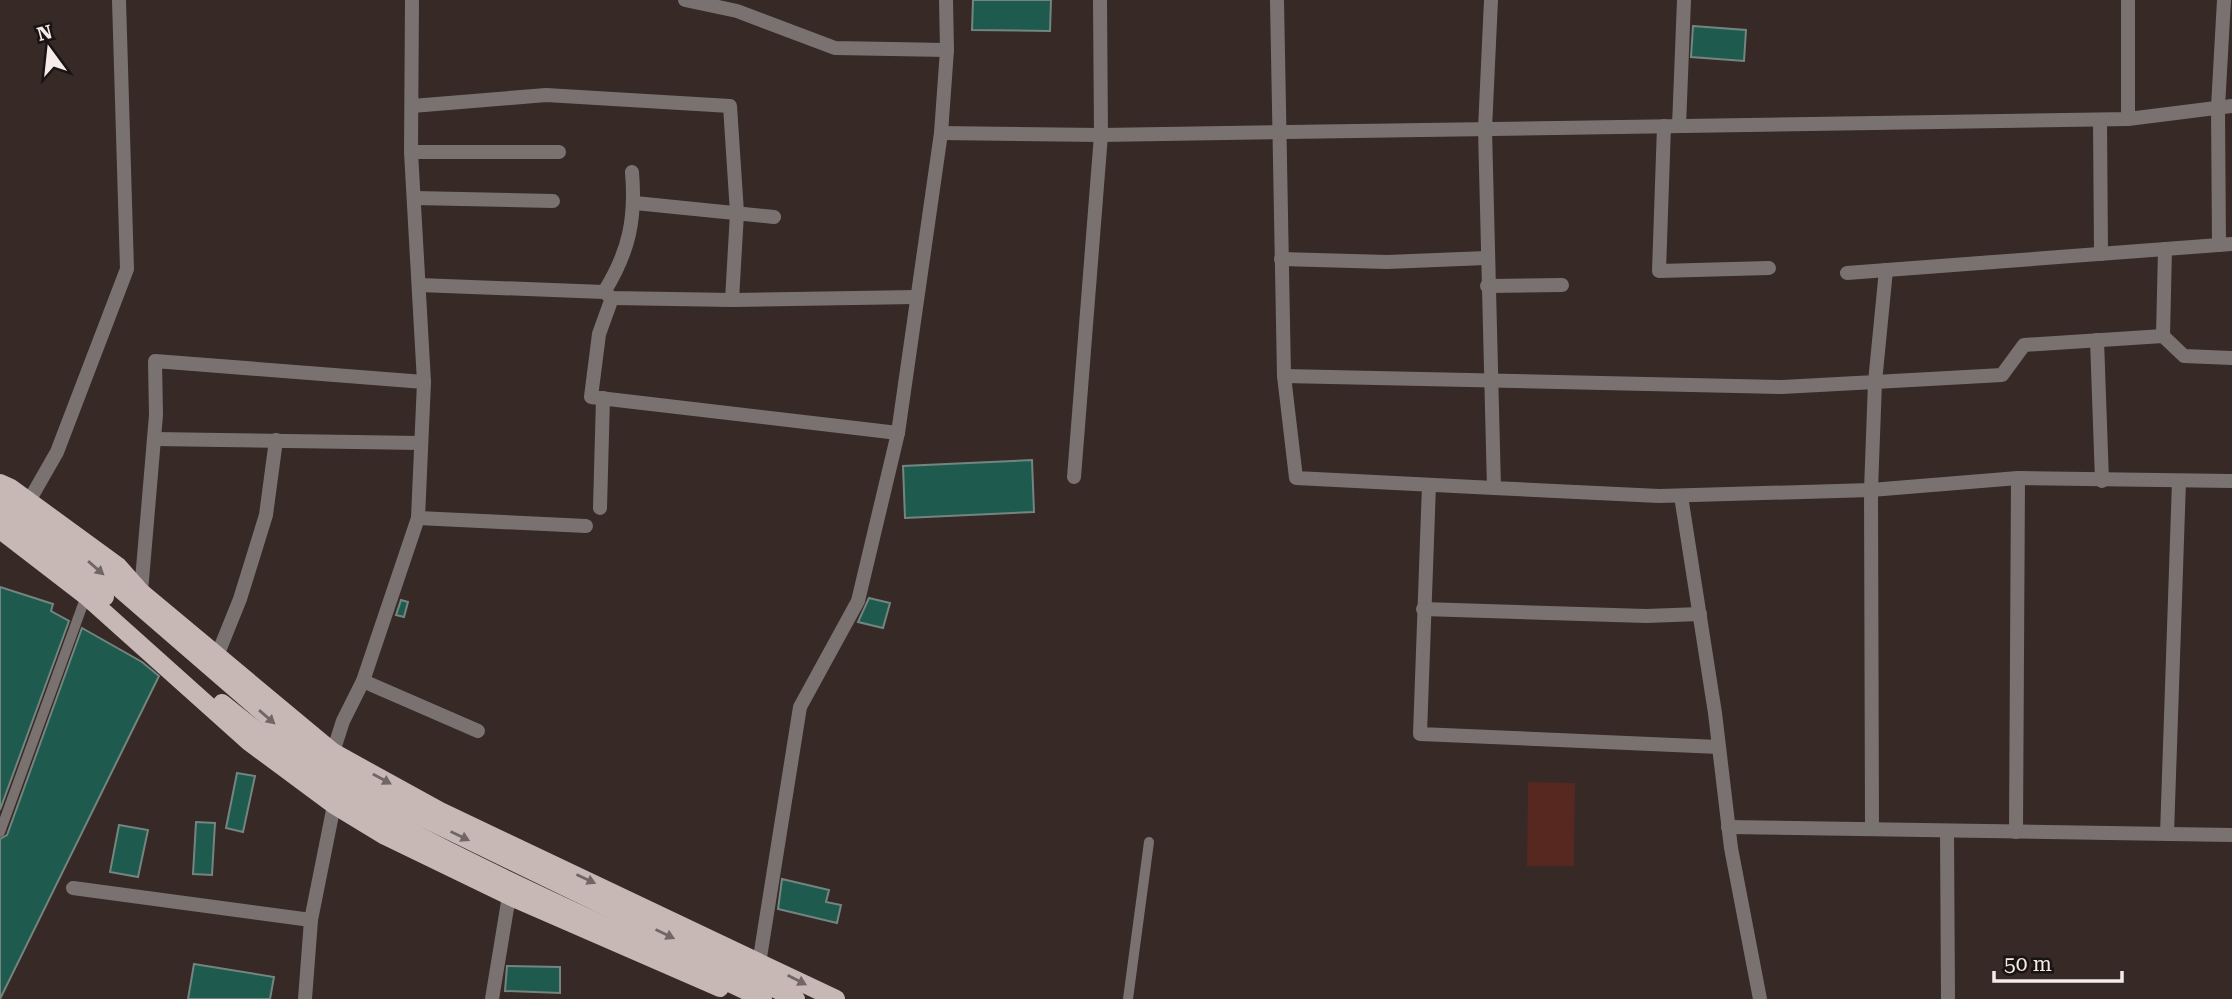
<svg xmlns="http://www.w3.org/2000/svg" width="2232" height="999" font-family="'Roboto Serif',serif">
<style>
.green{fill:#57281f}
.building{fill:#1e5b4e;stroke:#748580;stroke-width:2}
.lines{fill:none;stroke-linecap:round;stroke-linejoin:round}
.service{stroke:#7a7271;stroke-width:10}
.minor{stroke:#7a7271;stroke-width:14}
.tertiary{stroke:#7a7271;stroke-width:14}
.primary{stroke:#c7b8b5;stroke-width:18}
.primary-bridge{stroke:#c7b8b5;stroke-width:18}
.oneway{fill:#706664}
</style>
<rect width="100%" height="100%" fill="#362926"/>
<polygon class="green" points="1528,782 1575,783 1574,866 1527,866"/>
<g class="building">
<polygon points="973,0 1051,0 1050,31 972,30"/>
<polygon points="1693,26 1746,30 1744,61 1691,57"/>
<polygon points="1032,460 1034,512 905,518 903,466"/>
<polygon points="0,587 53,604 51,611 69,621 0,810"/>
<polygon points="869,598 890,603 883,628 858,622"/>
<polygon points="401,600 408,602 404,617 396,615"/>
<polygon points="82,628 142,662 159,676 0,999 0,839 7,835"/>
<polygon points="237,773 255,776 243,832 226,828"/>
<polygon points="196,822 215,823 212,875 193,874"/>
<polygon points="119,825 148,830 138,877 110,872"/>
<polygon points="782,879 829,890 826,902 841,905 837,923 778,909"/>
<polygon points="194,964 274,977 270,999 188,999"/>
<polygon points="507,966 560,967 560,993 505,991"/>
</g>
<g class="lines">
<g class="service">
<polyline points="0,832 86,596"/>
<polyline points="1128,999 1149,842"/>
</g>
<g class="minor">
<polyline points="685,0 737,11 835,48 947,50"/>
<polyline points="1277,0 1284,376 1296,478 1494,488"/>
<polyline points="1491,0 1485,129 1494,488 1659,496 1871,490 2018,478 2232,481"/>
<polyline points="412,106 546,95 730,106 737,213 732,300"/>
<polyline points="2128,119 2232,106"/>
<polyline points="2100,120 2101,254"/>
<polyline points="1664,126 1659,271 1769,268"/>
<polyline points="1679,126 1684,0"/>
<polyline points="941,133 1101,135 2128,119 2128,0"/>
<polyline points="411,152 559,152"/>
<polyline points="414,198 553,201"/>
<polyline points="635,203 774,217"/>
<polyline points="2219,245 2218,107 2224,0"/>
<polyline points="1281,259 1387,262 1486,258"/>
<polyline points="1847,273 2232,244"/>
<polyline points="419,285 604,292 612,298 732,300 916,297"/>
<polyline points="1487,286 1562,285"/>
<path d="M604 292C629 252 636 219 632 172"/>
<polyline points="612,298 599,334 591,397 898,433"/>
<polyline points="2163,336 2184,356 2232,358"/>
<polyline points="2097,340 2102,481"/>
<polyline points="1284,376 1782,387 1875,382 1886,270"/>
<polyline points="154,439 421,443"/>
<polyline points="1074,477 1101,135 1100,0"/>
<polyline points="1429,485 1420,734 1719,747"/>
<polyline points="1681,496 1715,713 1731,848 1760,999"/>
<polyline points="29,501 57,452 127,269 119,0"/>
<polyline points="600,508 603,398"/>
<polyline points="418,518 586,526"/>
<polyline points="141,592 156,415 155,361 424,382"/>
<polyline points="1423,609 1646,616 1700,614"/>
<polyline points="217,656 240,599 266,515 276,440"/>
<polyline points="363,681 478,731"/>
<polyline points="333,752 343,721 363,681 418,518 424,382 411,152 412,0"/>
<polyline points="1728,827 2232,835"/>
<polyline points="1872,829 1871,490 1875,382 2002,375 2024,345 2163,336 2165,249"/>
<polyline points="1947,831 1948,999"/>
<polyline points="2016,832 2018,478"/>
<polyline points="2167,834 2179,481"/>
<polyline points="73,888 311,920"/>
<polyline points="305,999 311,920 334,805"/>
<polyline points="492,999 509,896"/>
</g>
<polyline class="tertiary" points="758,970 800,707 858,601 898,433 941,133 947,50 946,0"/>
<g class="primary">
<polyline points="0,483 11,488 118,566 141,592 333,752 440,811 836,999"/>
<polyline points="0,516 72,567 105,597"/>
<polyline points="0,530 86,596 249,742 334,805 385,836 509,896 720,988"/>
<polyline points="222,703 307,771"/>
</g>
<g class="primary-bridge">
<polyline points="0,500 84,558 307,751 386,800 796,999"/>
<path d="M307 771C451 862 609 925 763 999"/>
</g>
</g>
<defs><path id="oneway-solid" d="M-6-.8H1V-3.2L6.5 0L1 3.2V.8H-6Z" transform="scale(1.75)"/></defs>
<g class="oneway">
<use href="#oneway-solid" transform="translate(96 568) rotate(41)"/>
<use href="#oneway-solid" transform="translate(267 717) rotate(41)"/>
<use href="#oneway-solid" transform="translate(382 779) rotate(29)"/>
<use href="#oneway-solid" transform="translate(460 836) rotate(26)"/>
<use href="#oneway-solid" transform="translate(586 879) rotate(25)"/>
<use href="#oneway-solid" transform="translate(665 934) rotate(26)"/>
<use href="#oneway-solid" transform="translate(797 980) rotate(27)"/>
</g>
<g transform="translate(49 49) rotate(345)" stroke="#191312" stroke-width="5" paint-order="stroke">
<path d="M0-5L12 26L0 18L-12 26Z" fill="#f5ebe9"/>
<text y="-10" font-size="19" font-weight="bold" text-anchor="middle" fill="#f5ebe9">N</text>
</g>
<path d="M1994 971v10h128v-10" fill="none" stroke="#f5ebe9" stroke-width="3.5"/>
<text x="2004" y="971" font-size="21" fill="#f5ebe9" stroke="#191312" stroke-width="5" paint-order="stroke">50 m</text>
</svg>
